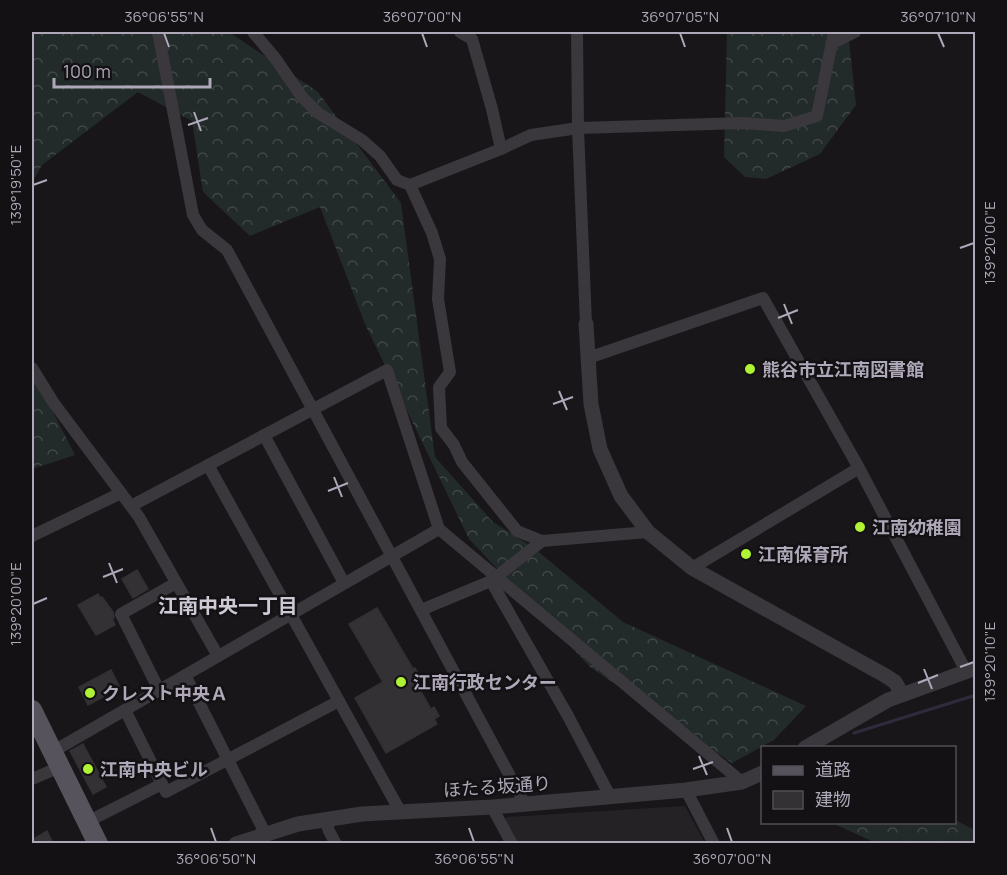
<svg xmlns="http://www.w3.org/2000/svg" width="1007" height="875" font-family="Manrope,'Noto Sans JP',sans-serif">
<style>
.built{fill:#242225}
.forest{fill:url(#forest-crowns)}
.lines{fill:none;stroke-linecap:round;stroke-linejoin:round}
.stream{stroke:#2e2c3c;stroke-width:3}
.building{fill:#333134;stroke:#333034;stroke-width:1.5}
.minor{stroke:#3a373d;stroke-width:12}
.tertiary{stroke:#3a373d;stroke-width:15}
.primary{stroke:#57535c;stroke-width:20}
.ticks{fill:none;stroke:#aea8b8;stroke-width:2}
.poi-dot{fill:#b0f334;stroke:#131113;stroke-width:2}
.labels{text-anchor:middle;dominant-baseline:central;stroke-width:5;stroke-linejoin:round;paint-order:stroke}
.poi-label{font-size:18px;font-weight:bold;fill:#aea8b8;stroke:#131113;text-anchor:start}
.street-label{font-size:18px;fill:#aea8b8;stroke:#131113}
.neighbourhood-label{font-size:20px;font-weight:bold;fill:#cec9d4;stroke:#131113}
.neatline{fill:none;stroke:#aea8b8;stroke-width:2}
.ticks-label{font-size:15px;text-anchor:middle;fill:#aea8b8}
</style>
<defs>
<pattern id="forest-crowns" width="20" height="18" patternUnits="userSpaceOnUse" patternTransform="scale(1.5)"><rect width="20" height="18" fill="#222b29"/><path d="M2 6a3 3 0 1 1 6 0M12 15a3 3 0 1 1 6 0" fill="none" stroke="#404746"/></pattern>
</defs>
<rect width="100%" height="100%" fill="#181618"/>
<polygon class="built" points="685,806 705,843 515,843 503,822 507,817"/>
<g class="forest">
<polygon points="32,32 229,32 318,92 401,203 435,457 493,522 534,548 623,622 806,706 774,740 732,763 590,667 469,539 365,324 320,207 250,236 203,192 192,121 138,92 42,165 32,183"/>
<polygon points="727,32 848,32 856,105 820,154 766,179 745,177 724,157"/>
<polygon points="32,371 75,455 32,469"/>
<polygon points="955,820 975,830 975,843 876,843 832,823 954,822"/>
</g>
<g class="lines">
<polyline class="stream" points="854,733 976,695"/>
</g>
<g class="building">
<polygon points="137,570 148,589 133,598 122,579"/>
<polygon points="98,594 100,598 102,597 113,612 114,618 112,618 115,625 96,635 78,605"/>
<polygon points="377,608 413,669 415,668 422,680 416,683 431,709 434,707 439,716 434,719 437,724 386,753 355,698 383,682 349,624"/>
<polygon points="111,670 120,688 88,705 79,687"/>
<polygon points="83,744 106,787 93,794 70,751"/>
<polygon points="47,831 53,843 32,843 32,840"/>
</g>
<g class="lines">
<g class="minor">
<polyline points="158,32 193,215 202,230 227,250 525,804"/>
<polyline points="253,32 275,58 302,97 318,113 362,140 380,156 397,180 410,185 501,149 531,135 578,128 743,123 784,126 817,116 834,32"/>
<polyline points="460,32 472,39 492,109 501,149"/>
<polyline points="577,32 578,128 586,324"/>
<polyline points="831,44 855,32"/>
<polyline points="410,185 432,233 440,259 438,299 450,372 439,387 441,428 454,445 462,462 517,531 542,541 648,532"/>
<polyline points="588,358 763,298 859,468 966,671"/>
<polyline points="32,368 53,402 139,517 218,656"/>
<polyline points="264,435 344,583"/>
<polyline points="208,465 400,811"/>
<polyline points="439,529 742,782"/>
<polyline points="32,536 121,493"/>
<polyline points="692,568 859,468"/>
<polyline points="491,581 568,716 610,796"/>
<polyline points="421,610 491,581 542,541"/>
<polyline points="185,675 265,833"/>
<polyline points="159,690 121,614 176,583"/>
<polyline points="125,710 166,792 339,701"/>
<polyline points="52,752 439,529 387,370 131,506"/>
<polyline points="32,779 60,767"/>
<polyline points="686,790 714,844"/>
<polyline points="492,807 512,844"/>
<polyline points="325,819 329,831 336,844"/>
<polyline points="87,822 162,784"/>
</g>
<g class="tertiary">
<polyline points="586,324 591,404 600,449 621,496 648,532 692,568 886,676 895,682 902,694"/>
<polyline points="805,748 888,700 976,668"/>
<polyline points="236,844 298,824 362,814 492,807 686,790 742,782 762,773"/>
</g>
<polyline class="primary" points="32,710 98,844"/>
</g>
<path class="ticks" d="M164 33 169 47M422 33 427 47M680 33 685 47M938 33 944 47M194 112 201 131M188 125 208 118M33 185 47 180M960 248 974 243M784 304 792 324M778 318 798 310M559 391 567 410M553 404 573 397M334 477 342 497M328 491 348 483M109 563 117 583M103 577 123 569M33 604 47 598M960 667 974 662M924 669 932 689M918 683 938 675M699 756 707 775M693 769 713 762M211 828 216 842M469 828 474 842M727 828 732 842"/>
<g class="poi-dot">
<circle cx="750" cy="369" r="6"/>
<circle cx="860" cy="527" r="6"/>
<circle cx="746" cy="554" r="6"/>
<circle cx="401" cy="682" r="6"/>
<circle cx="90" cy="693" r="6"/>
<circle cx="88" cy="769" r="6"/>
</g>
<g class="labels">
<g class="poi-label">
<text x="762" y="369">熊谷市立江南図書館</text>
<text x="872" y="527">江南幼稚園</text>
<text x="758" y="554">江南保育所</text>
<text x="413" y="682">江南行政センター</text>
<text x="102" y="693">クレスト中央Ａ</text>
<text x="100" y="769">江南中央ビル</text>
</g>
<g class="street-label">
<text transform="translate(497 786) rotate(-4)">ほたる坂通り</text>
</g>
<g class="neighbourhood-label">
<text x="228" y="605">江南中央一丁目</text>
</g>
</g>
<rect width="1007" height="875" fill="none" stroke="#131113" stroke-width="66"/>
<rect x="761" y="746" width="195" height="78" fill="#131113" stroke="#514d55" stroke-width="1.5"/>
<rect x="773" y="766" width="30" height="9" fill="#57535c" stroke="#514d55" stroke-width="1.5"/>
<text x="815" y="776" font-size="18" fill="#aea8b8">道路</text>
<rect x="773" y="791" width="30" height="18" fill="#333134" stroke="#514d55" stroke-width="1.5"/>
<text x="815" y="806" font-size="18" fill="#aea8b8">建物</text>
<path d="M54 78v9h156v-9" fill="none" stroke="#aea8b8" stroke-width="3"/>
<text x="63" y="78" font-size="18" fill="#aea8b8" stroke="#131113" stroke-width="4.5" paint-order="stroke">100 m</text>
<rect x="33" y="33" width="941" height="809" class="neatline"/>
<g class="ticks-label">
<text x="164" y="22">36°06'55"N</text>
<text x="422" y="22">36°07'00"N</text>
<text x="680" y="22">36°07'05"N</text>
<text x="938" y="22">36°07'10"N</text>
<text transform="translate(16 185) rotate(-90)" y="5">139°19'50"E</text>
<text transform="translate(990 243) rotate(-90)" y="5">139°20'00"E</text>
<text transform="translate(16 604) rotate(-90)" y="5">139°20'00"E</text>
<text transform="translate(990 662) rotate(-90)" y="5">139°20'10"E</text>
<text x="216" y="864">36°06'50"N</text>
<text x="474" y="864">36°06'55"N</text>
<text x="732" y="864">36°07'00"N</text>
</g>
</svg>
